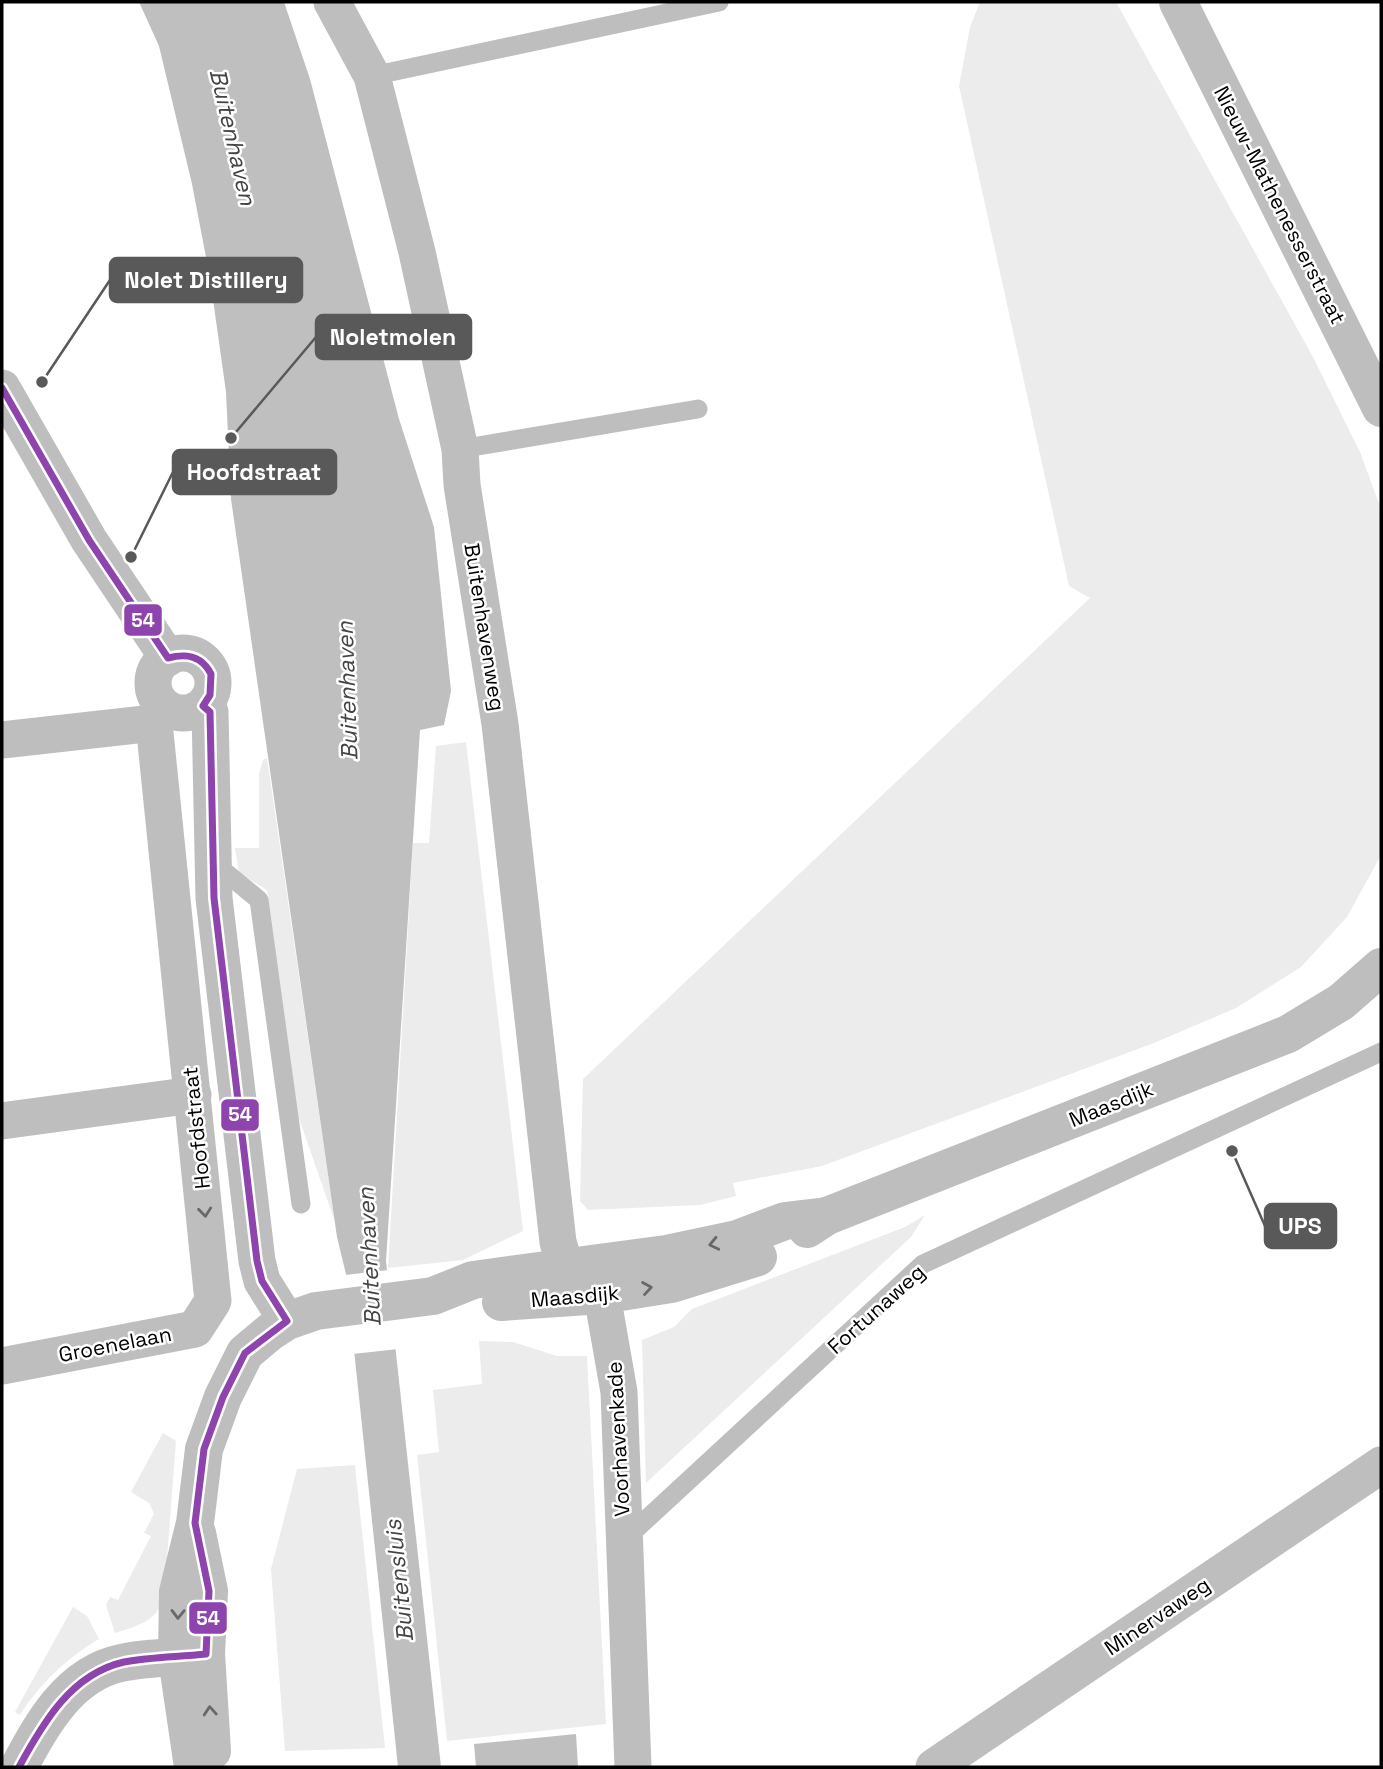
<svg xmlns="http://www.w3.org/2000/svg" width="1383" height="1769" font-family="'Space Grotesk',sans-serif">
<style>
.green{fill:#ececec}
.water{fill:#bfbfbf}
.pier{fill:#fff}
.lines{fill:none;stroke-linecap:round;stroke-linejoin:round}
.service{stroke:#bebebe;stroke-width:19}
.minor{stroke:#bebebe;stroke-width:37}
.tertiary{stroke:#bebebe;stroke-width:38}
.bus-1-casing{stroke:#fff;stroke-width:12}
.bus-1{stroke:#8e44ad;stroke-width:7}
.oneway{stroke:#686868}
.labels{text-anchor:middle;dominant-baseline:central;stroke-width:5;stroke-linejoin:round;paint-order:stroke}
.street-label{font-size:21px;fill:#000;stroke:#fff}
.water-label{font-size:23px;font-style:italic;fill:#444;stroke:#fff}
.leader{fill:none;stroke:#595959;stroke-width:2.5}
.callout-dot{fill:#595959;stroke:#fff;stroke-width:2.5}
.callout{fill:#595959;stroke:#595959;stroke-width:2.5}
.callout-label{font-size:23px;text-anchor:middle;font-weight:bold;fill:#fff}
.line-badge{stroke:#fff;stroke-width:2.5}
.badge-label{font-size:19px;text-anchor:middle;font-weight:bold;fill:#fff}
</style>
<rect width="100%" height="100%" fill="#fff"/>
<g class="green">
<polygon points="980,2 1116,2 1313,357 1360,452 1381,509 1381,855 1347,917 1301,967 1236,1008 1154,1043 822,1166 733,1183 736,1196 700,1205 588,1210 580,1201 583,1079 1090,598 1069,586 959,86 970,27"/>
<polygon points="466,742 523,1231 463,1260 388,1268 413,843 429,843 436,746"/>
<polygon points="267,758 335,1222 295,1107 267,890 239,873 235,848 259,848 259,774 263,760"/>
<polygon points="925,1215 911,1237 646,1483 642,1340 674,1327 692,1309 905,1227"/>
<polygon points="479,1341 513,1342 557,1356 587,1356 606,1724 447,1741 417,1455 439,1452 433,1390 482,1384"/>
<path d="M163 1433 176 1441 164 1598C156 1622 137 1626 115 1633L106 1605 110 1597 118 1600 151 1536 144 1533 154 1514 149 1503 131 1492Z"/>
<polygon points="355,1465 385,1748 285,1751 271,1569 297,1469"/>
<path d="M73 1607 87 1616 99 1639C66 1659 41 1682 20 1715L15 1712Z"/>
</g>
<g class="water">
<polygon points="139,2 284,2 310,79 399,419 434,527 451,691 444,725 420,730 386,1261 441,1767 398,1767 346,1274 337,1237 231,499 226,392 210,278 192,184 159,46"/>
<polygon points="576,1734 578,1767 476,1767 474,1744"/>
</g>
<polygon class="pier" points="389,1270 398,1349 353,1354 345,1275"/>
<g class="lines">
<g class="service">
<polyline points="372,76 719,2"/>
<polyline points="460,449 698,409"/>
<polyline points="213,862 259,900 301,1204"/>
<polyline points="624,1540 923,1264 1381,1052"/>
</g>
<g class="minor">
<polyline points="332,2 372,76 417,252 460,449 462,485 500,724 558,1242 566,1269 602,1295 619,1392 633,1767"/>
<polyline points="2,388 89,540 168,658"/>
<circle cx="183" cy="683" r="30"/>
<polyline points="203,706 210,712 214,898 257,1261 262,1281 287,1321"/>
<polyline points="2,740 154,723"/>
<polyline points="2,1121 193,1095"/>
<polyline points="2,1366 195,1329 213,1301 154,723 166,708"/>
<polyline points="934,1767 1381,1465"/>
</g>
<g class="tertiary">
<polyline points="1178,2 1381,408"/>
<polyline points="807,1229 827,1216 1288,1034 1341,1002 1381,967"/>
<polyline points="501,1302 602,1295 671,1284 758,1257"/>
<polyline points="197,1533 209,1591 206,1654 212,1751"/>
<path d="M19 1767C42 1724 69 1674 121 1663 147 1657 176 1658 202 1655"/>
<polyline points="193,1767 177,1658 178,1592 195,1523 204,1449 223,1397 245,1353 270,1332 287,1321 316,1311 433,1296 473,1280 666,1254 737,1239 785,1221 827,1216"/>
</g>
<defs>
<path id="bus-1" d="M2 388 89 540 168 658C187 653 202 656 211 674L210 695 203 706 210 712 214 898 257 1261 262 1281 287 1321 245 1353 223 1397 204 1449 195 1523 209 1591 206 1654C179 1657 151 1657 124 1662 71 1674 43 1723 19 1767"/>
</defs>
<use href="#bus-1" class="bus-1-casing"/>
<use href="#bus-1" class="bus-1"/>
</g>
<defs><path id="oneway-chevron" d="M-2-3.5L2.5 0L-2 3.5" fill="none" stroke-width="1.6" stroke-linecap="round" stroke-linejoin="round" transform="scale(1.75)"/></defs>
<g class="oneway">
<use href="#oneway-chevron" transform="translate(205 1212) rotate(84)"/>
<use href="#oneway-chevron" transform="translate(714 1244) rotate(167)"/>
<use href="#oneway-chevron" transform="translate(647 1288) rotate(-9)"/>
<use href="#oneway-chevron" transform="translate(178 1614) rotate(91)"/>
<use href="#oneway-chevron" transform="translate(210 1711) rotate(-94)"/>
</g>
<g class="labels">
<g class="street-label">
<text transform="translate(1280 205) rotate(63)">Nieuw-Mathenesserstraat</text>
<text transform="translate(485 627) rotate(81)">Buitenhavenweg</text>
<text transform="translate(1111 1104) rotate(-22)">Maasdijk</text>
<text transform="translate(196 1128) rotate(-96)">Hoofdstraat</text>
<text transform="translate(575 1296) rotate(-5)">Maasdijk</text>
<text transform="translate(876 1309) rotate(-42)">Fortunaweg</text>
<text transform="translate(115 1344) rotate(-11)">Groenelaan</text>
<text transform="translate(618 1439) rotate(-93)">Voorhavenkade</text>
<text transform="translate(1157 1616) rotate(-34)">Minervaweg</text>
</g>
<g class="water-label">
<text transform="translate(233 137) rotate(77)">Buitenhaven</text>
<text transform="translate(347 691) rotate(-92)">Buitenhaven</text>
<text transform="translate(369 1257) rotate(-93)">Buitenhaven</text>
<text transform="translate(399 1581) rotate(-96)">Buitensluis</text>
</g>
</g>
<path class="leader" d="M42 382L110 280M231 438L316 337M131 557L173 472M1232 1151L1265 1226"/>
<g class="callout-dot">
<circle cx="42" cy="382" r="7"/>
<circle cx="231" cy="438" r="7"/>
<circle cx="131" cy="557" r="7"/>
<circle cx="1232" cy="1151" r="7"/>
</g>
<g class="callout">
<rect x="110" y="258" width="192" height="44" rx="7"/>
<rect x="316" y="315" width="155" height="44" rx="7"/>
<rect x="173" y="450" width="163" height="44" rx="7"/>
<rect x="1265" y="1204" width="71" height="44" rx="7"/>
</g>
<g class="callout-label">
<text x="206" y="288">Nolet Distillery</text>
<text x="393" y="345">Noletmolen</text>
<text x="254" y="480">Hoofdstraat</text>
<text x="1300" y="1234">UPS</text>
</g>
<g class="line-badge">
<rect x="123" y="603" width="40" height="34" rx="7" fill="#8e44ad"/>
<rect x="220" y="1098" width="40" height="34" rx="7" fill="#8e44ad"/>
<rect x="188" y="1601" width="40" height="34" rx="7" fill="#8e44ad"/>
</g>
<g class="badge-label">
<text x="143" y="627">54</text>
<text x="240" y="1121">54</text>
<text x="208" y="1625">54</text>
</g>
<rect width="1383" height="1769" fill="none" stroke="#000000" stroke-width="7"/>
</svg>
